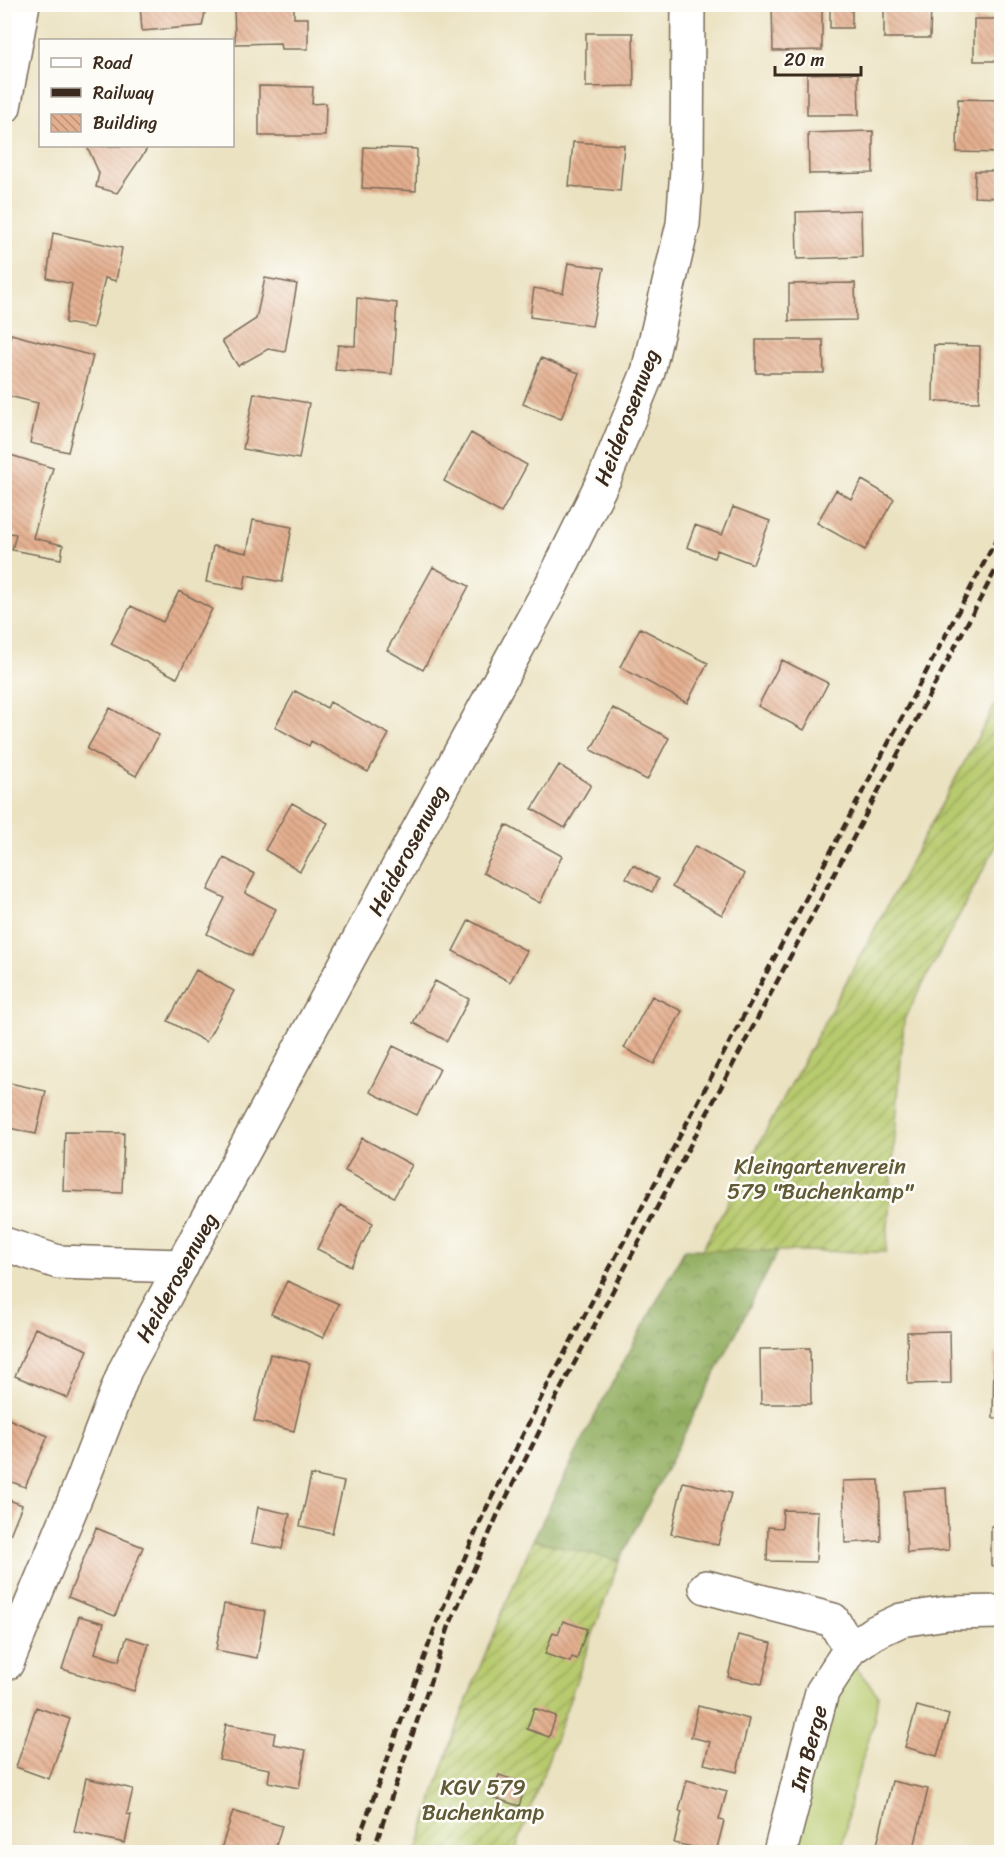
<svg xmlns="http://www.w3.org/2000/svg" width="1006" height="1857" viewBox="0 0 1006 1857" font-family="Sriracha,sans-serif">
<defs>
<pattern id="forest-crowns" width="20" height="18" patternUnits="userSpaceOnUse" patternTransform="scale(1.5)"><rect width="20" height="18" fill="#92ae61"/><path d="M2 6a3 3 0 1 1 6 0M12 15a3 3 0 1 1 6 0" fill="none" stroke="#788e4f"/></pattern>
<pattern id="garden-furrows" width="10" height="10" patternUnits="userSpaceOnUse" patternTransform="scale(1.5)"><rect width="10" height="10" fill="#b8ca6e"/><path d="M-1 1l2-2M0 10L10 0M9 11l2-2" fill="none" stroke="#97a45a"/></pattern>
<pattern id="building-back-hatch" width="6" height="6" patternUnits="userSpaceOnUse" patternTransform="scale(1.5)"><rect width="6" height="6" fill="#e4af8f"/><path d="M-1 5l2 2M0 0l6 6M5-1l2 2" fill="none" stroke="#ba8f74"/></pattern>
</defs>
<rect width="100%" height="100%" fill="#fdfcf7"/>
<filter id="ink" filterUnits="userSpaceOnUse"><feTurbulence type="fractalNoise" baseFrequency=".0167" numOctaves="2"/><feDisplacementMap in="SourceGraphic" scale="12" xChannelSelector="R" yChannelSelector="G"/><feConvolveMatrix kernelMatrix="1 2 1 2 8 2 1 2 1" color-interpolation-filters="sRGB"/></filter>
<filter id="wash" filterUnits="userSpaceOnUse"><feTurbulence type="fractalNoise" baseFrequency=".008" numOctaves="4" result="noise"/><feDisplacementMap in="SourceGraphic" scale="24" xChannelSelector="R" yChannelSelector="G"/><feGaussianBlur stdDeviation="1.35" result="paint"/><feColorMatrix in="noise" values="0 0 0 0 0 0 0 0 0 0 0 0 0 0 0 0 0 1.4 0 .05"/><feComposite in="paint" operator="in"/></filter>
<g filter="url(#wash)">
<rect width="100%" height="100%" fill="#ebe2c1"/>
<path fill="#b8ca6e" stroke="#7a7a46" stroke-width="1.5" d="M 853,1664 L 878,1695 L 874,1721 L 851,1797 L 842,1852 L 790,1852 L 830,1699 Z"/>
<path fill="url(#forest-crowns)" stroke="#666c40" stroke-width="1.5" d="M 685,1249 L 778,1251 L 619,1561 L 533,1540 L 596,1413 Z"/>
<path fill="url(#garden-furrows)" stroke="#7a7a46" stroke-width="1.5" d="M 1001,694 L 1001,836 L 904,1020 L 886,1252 L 702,1250 Z
M 533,1540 L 619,1561 L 515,1852 L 417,1852 C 446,1745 489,1642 533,1540 Z"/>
<g id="blocks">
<path fill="url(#building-back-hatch)" d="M 140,4 L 207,4 L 202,26 L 142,31 Z
M 234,4 L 294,4 L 294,18 L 308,18 L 308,49 L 281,49 L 280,43 L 235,44 Z
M 772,4 L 822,4 L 822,50 L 773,51 Z
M 830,4 L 852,4 L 852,28 L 830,28 Z
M 884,4 L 931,4 L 930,38 L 884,38 Z
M 974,19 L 1002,19 L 1002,61 L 974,61 Z
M 586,33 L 633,33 L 634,86 L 586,87 Z
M 858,73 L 859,115 L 807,115 L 807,74 Z
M 259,86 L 313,87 L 312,104 L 326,103 L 325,136 L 259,136 Z
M 958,99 L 1001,100 L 1000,153 L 957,152 Z
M 873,131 L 873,173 L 809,174 L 808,133 Z
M 573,142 L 624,145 L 620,191 L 569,186 Z
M 87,146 L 149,146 L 117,193 L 96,187 L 99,173 Z
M 364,147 L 417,149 L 416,191 L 362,188 Z
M 975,171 L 1001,171 L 1000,198 L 974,197 Z
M 861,210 L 862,257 L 797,259 L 796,212 Z
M 53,233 L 122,248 L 116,281 L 105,278 L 93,328 L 65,323 L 72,284 L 47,278 Z
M 568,263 L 604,268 L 592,326 L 530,317 L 534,288 L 563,293 Z
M 265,278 L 297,284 L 285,352 L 268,349 L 238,366 L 222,341 L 256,319 Z
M 855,283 L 856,320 L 789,321 L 789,284 Z
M 357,298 L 397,303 L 392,374 L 335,370 L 338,345 L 355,346 Z
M 11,334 L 93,356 L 68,452 L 30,443 L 38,403 L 4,395 L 4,359 Z
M 756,340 L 823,340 L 824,373 L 756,373 Z
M 934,345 L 980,346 L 979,402 L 933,401 Z
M 541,358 L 579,373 L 561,419 L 523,404 Z
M 254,393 L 309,403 L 299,459 L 243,449 Z
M 471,433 L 527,465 L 501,513 L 444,481 Z
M 4,453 L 53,468 L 33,538 L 63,545 L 61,559 L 12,550 L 16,534 L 4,532 Z
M 862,480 L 894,499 L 865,550 L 817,523 L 836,490 L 851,499 Z
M 733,507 L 770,521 L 753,564 L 717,550 L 714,558 L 687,547 L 695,525 L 722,535 Z
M 253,520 L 292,527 L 282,582 L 246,575 L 244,589 L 206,582 L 213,546 L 247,553 Z
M 433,567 L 469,586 L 423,670 L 387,650 Z
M 179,591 L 212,609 L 177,678 L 111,644 L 131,606 L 163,622 Z
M 640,628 L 708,663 L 687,703 L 620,667 Z
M 782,660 L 828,683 L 804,730 L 758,706 Z
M 295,691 L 327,708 L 330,702 L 389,734 L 368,772 L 311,741 L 309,746 L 275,727 Z
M 110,708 L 159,735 L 136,776 L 87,749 Z
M 613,708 L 669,738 L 647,780 L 591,750 Z
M 559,765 L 591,785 L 565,828 L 532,809 Z
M 292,803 L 328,823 L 300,871 L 265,850 Z
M 506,825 L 562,856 L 540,903 L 483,873 Z
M 695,846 L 745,874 L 722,915 L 672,887 Z
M 224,858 L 255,874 L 245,893 L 276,909 L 251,956 L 207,934 L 225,898 L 208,890 Z
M 633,865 L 658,879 L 652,892 L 626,878 Z
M 469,920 L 527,951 L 510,982 L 453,951 Z
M 196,970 L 234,991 L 206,1042 L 168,1021 Z
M 435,981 L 469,999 L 447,1041 L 413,1023 Z
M 652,996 L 682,1011 L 654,1064 L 624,1048 Z
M 393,1046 L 440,1069 L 417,1115 L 370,1092 Z
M 5,1082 L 46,1091 L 36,1134 L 5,1127 Z
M 65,1132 L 124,1133 L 122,1193 L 63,1191 Z
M 362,1138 L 412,1165 L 394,1197 L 345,1171 Z
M 340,1205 L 373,1223 L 351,1266 L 317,1249 Z
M 287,1281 L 339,1304 L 323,1338 L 271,1314 Z
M 35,1328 L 88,1350 L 68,1398 L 15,1376 Z
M 950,1331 L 951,1383 L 908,1384 L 907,1332 Z
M 810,1348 L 811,1404 L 761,1404 L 760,1349 Z
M 270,1354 L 310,1363 L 294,1431 L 254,1421 Z
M 994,1354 L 1002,1354 L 1002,1418 L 993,1418 Z
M 4,1417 L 48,1436 L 25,1487 L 4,1479 Z
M 311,1475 L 344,1482 L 332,1533 L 300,1526 Z
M 879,1480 L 881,1541 L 845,1543 L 843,1481 Z
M 683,1482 L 731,1493 L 718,1545 L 671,1534 Z
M 946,1488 L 949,1550 L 907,1553 L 904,1491 Z
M 4,1498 L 22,1505 L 5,1547 L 4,1547 Z
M 258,1507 L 290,1514 L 282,1549 L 251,1543 Z
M 783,1510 L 818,1511 L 816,1562 L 767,1561 L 768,1527 L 782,1528 Z
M 991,1526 L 1002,1526 L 1002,1566 L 991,1566 Z
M 96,1528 L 143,1547 L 115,1616 L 68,1597 Z
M 224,1604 L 265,1611 L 257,1658 L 216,1650 Z
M 79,1616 L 104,1623 L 95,1653 L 119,1661 L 127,1637 L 149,1644 L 134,1691 L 62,1669 Z
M 563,1621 L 587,1629 L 577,1659 L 572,1657 L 570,1662 L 545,1654 L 553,1632 L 558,1634 Z
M 738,1635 L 772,1643 L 762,1684 L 728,1677 Z
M 698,1706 L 749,1719 L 737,1772 L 704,1764 L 710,1742 L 691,1737 Z
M 917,1706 L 949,1715 L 937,1756 L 905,1747 Z
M 36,1707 L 70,1719 L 49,1779 L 16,1767 Z
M 534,1708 L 556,1716 L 549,1737 L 527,1729 Z
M 226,1724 L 275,1733 L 273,1744 L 306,1750 L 299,1788 L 268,1782 L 270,1769 L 219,1760 Z
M 499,1775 L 526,1784 L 519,1806 L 491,1797 Z
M 86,1778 L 133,1789 L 127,1814 L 131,1815 L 125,1843 L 74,1832 Z
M 687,1780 L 727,1791 L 719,1820 L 724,1821 L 716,1852 L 674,1843 L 682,1812 L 679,1811 Z
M 892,1781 L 928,1789 L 913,1852 L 891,1852 L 876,1849 Z
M 233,1811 L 282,1826 L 274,1852 L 220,1852 Z"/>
</g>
</g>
<g filter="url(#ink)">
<use href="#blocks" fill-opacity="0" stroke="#796a57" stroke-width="1.5"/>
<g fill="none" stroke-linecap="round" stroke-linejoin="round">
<g stroke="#796a57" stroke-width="36">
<path id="street" d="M 4,107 L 23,4
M 4,1244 L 58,1262 L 182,1266
M 706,1587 L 833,1620 L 850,1649
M 7,1663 L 83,1479 L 125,1370 L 551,586 L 605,477 L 648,372 L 683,224 L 687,169 L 688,4
M 780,1852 L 822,1692 L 850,1649 L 873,1633 L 901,1620 L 947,1613 L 1002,1612"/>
</g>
<use href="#street" stroke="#fff" stroke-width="33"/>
<path stroke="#3b2a1e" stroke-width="4.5" stroke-dasharray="9 4.5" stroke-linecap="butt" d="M 354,1852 L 437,1622 L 484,1513 L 545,1390 L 1002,529
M 373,1852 L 449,1626 L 497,1516 L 558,1394 L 1002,558"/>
</g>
</g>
<g text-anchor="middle" stroke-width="5" stroke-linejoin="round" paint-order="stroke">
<g font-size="22" fill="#3b2a1e" stroke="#fdfcf7">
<text transform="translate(626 417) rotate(-69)" y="8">Heiderosenweg</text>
<text transform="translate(407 850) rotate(-62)" y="8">Heiderosenweg</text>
<text transform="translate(176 1277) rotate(-61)" y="8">Heiderosenweg</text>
<text transform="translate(808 1748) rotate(-75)" y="8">Im Berge</text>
</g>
<g font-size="22" fill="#605a36" stroke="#fdfcf7">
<text x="820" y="1174">Kleingartenverein<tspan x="820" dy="25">579 "Buchenkamp"</tspan></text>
<text x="483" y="1795">KGV 579<tspan x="483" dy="25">Buchenkamp</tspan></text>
</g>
</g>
<rect width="1006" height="1857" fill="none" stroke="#fdfcf7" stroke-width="24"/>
<rect x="39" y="39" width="195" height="108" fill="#fdfcf7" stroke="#afa8a0" stroke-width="1.5"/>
<rect x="51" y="58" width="30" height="9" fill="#ffffff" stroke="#afa8a0" stroke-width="1.5"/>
<text x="93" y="69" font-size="18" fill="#3b2a1e">Road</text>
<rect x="51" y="88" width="30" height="9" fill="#3b2a1e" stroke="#afa8a0" stroke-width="1.5"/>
<text x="93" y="99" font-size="18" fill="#3b2a1e">Railway</text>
<rect x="51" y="114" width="30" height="18" fill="url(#building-back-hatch)" stroke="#afa8a0" stroke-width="1.5"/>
<text x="93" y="129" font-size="18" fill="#3b2a1e">Building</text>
<path d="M775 66v9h86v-9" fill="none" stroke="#3b2a1e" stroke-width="3"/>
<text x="784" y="66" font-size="18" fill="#3b2a1e" stroke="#fdfcf7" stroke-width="4.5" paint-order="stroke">20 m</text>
</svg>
